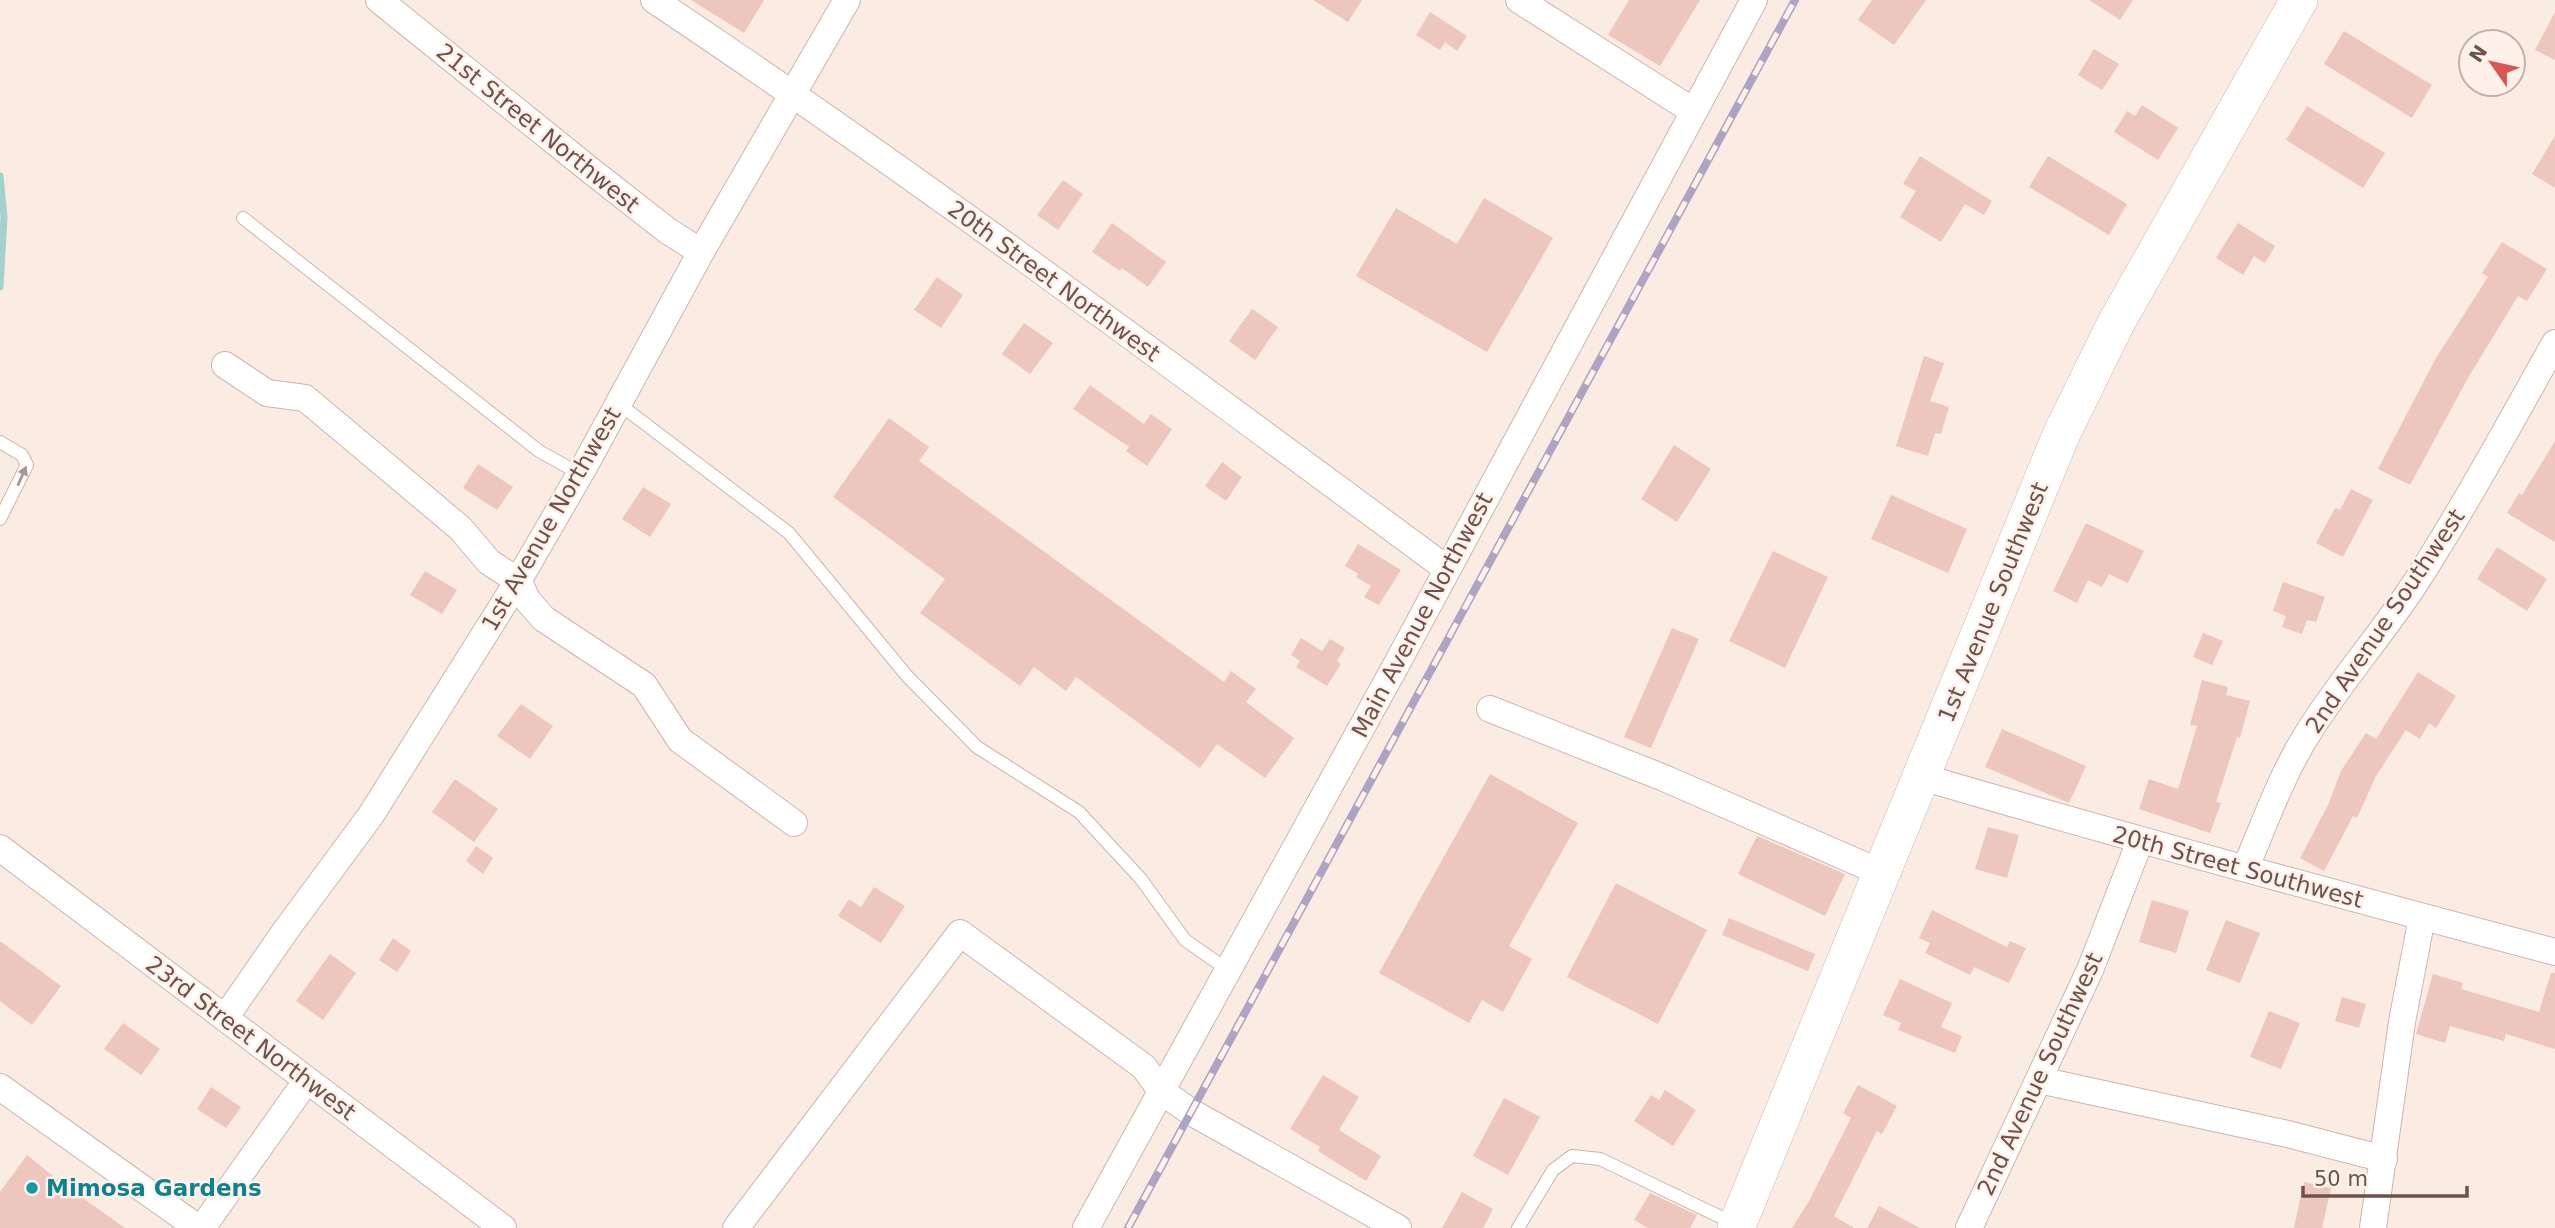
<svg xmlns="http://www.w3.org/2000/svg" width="2555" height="1228" viewBox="0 0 2555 1228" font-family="'DejaVu Sans',sans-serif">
<rect width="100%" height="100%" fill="#faece3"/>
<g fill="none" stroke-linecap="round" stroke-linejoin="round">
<path stroke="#a1d2cf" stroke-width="7" d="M 0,176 L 4,217 L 0,287"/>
</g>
<path fill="#edc6bd" d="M 691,0 L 764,0 L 744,33 Z
M 1313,0 L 1362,0 L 1348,22 Z
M 1629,0 L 1700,0 L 1660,66 L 1608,35 Z
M 1872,0 L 1926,0 L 1894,45 L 1858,20 Z
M 2089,0 L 2133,0 L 2120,20 Z
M 1430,12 L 1467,36 L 1457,51 L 1445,42 L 1440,50 L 1416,35 Z
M 2555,12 L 2555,60 L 2535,50 Z
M 2344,31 L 2432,85 L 2412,118 L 2324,64 Z
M 2094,49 L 2119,64 L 2102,90 L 2078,75 Z
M 2142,105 L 2178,128 L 2158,160 L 2114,132 L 2127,111 L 2135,116 Z
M 2307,106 L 2385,153 L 2363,188 L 2286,140 Z
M 2555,136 L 2555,188 L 2532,174 Z
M 1920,156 L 1992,201 L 1984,215 L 1965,204 L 1941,242 L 1900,217 L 1916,191 L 1903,184 Z
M 2048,156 L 2127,204 L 2109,235 L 2029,187 Z
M 1063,180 L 1083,194 L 1058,230 L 1037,215 Z
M 1484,198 L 1553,238 L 1487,352 L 1356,276 L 1396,208 L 1457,244 Z
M 1112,223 L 1166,262 L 1148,287 L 1122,268 L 1120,271 L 1092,252 Z
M 2238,223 L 2275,246 L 2265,263 L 2254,256 L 2243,275 L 2216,258 Z
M 2502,242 L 2547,269 L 2527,301 L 2518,296 L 2469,376 L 2410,485 L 2378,469 L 2436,358 L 2488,277 L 2482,273 Z
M 937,277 L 963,295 L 941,328 L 914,310 Z
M 1252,309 L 1278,327 L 1255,360 L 1229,341 Z
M 1024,323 L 1053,343 L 1030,374 L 1002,354 Z
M 1924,356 L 1944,363 L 1930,401 L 1949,407 L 1941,434 L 1935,433 L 1928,456 L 1896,446 Z
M 1090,385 L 1144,424 L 1151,414 L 1172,429 L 1147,466 L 1126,451 L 1129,447 L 1073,409 Z
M 889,418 L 929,447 L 919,461 L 1224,682 L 1231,671 L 1256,689 L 1246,702 L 1294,738 L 1265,778 L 1217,744 L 1200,768 L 1076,677 L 1066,691 L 1034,667 L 1020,686 L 920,613 L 945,579 L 833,497 Z
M 2555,441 L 2555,542 L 2507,513 L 2519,493 L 2522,495 Z
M 1674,445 L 1711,469 L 1677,522 L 1641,499 Z
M 1222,462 L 1242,477 L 1226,501 L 1205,486 Z
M 478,464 L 513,487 L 497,510 L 463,488 Z
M 643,487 L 671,504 L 650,537 L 622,519 Z
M 2351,489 L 2373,500 L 2343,557 L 2316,543 L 2335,508 L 2340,510 Z
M 1891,495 L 1967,529 L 1948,573 L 1871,539 Z
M 2086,523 L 2144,551 L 2128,583 L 2109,574 L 2102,587 L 2088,580 L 2077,603 L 2053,591 Z
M 1358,544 L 1401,570 L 1379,605 L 1364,597 L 1371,586 L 1356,577 L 1358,574 L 1345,566 Z
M 2497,547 L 2547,579 L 2527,611 L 2477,579 Z
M 1773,551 L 1828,577 L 1785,668 L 1729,641 Z
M 425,571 L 457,590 L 442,614 L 410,595 Z
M 2283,582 L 2325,597 L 2316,622 L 2307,620 L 2302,634 L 2282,627 L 2286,616 L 2273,611 Z
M 1672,628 L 1699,639 L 1651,748 L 1624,737 Z
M 2203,633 L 2223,641 L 2212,665 L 2193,657 Z
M 1301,638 L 1322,651 L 1330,639 L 1345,648 L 1337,661 L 1341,664 L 1327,686 L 1296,667 L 1300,661 L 1291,655 Z
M 2418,672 L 2456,696 L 2436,728 L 2429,723 L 2420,739 L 2406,730 L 2376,776 L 2357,818 L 2353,816 L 2324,871 L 2300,858 L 2328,805 L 2341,771 L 2366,733 L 2376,739 Z
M 2202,680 L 2228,687 L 2226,695 L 2250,701 L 2240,738 L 2237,737 L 2216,802 L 2221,803 L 2210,833 L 2139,809 L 2149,779 L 2178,789 L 2197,726 L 2190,725 Z
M 521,704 L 553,726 L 530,759 L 497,736 Z
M 2002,729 L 2086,766 L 2069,803 L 1985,767 Z
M 1490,774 L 1578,823 L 1509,946 L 1532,959 L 1503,1012 L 1482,1000 L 1469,1023 L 1379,973 Z
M 455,779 L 498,809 L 474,842 L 432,812 Z
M 1988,827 L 2019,835 L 2007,878 L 1975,869 Z
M 1757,836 L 1845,874 L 1825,916 L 1738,874 Z
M 476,846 L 493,858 L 483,874 L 466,861 Z
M 1616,883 L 1707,930 L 1658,1024 L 1567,977 Z
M 874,887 L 905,906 L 881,943 L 838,916 L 849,899 L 861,907 Z
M 2152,900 L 2189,911 L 2176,953 L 2139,942 Z
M 1932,910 L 2007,947 L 2010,941 L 2026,948 L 2009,983 L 1974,967 L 1970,975 L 1925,953 L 1930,943 L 1919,938 Z
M 1729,918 L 1815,954 L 1808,971 L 1722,935 Z
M 2226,920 L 2260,933 L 2240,983 L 2206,970 Z
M 393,938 L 411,951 L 397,972 L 379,960 Z
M 0,941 L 61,986 L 32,1025 L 0,1001 Z
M 330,954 L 356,973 L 323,1020 L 296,1001 Z
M 2551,973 L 2555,973 L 2555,1049 L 2506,1034 L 2504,1041 L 2450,1026 L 2445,1043 L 2416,1034 L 2433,974 L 2463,983 L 2461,989 L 2539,1012 Z
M 1900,979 L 1952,1003 L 1941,1027 L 1962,1036 L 1955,1053 L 1898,1030 L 1901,1023 L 1883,1015 Z
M 2342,997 L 2366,1004 L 2359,1028 L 2335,1021 Z
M 2269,1011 L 2300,1023 L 2281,1069 L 2250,1057 Z
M 123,1023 L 160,1049 L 141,1075 L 104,1049 Z
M 1323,1075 L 1359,1097 L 1339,1130 L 1381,1156 L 1366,1181 L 1318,1151 L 1320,1147 L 1290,1129 Z
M 1858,1085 L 1897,1106 L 1882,1134 L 1877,1131 L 1834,1216 L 1854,1228 L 1792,1228 L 1809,1201 L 1851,1118 L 1843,1113 Z
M 211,1087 L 241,1107 L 226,1128 L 197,1109 Z
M 1665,1090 L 1696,1110 L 1673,1146 L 1634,1121 L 1651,1095 L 1659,1100 Z
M 1504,1098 L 1540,1117 L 1508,1175 L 1473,1156 Z
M 27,1155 L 63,1184 L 125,1228 L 0,1228 L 0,1192 Z
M 2304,1182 L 2331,1188 L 2322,1228 L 2294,1228 Z
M 1462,1192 L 1493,1209 L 1483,1228 L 1442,1228 Z
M 1650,1193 L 1697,1215 L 1690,1228 L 1648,1228 L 1634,1220 Z
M 1879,1206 L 1920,1228 L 1867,1228 Z"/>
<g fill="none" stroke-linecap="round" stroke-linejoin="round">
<g stroke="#ccb5ae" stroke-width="14">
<path id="service" d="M 243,218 L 539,451 L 580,474
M 619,404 L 789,533 L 907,676 L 977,747 L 1079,812 L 1141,879 L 1185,940 L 1228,970
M 0,442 L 22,455 L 27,465 L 0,519
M 1518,1228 L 1553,1170 L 1572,1156 L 1600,1159 L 1735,1224"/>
</g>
<g stroke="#ccb5ae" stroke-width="28">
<path id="minor" d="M 379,0 L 590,170 L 668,231 L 701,252
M 654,0 C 925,181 1185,376 1447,569
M 1519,0 L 1693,111
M 225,365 L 267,393 L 305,398 L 460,528 L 489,562 L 518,581 L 528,601 L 544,619 L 644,685 L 680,740 L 794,823
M 1490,709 L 1664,778 L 1882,873
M 1922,777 C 2132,839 2343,896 2555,952
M 0,848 L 503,1228
M 2246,867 C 2265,822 2282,774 2308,733 C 2341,680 2382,634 2416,582 C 2466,504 2510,423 2555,343
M 225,1018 L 286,930 L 371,815 L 518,581 L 584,467 L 701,252 L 847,0
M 2039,1080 L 2288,1134 L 2384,1159
M 0,1087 L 198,1228
M 202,1228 L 307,1080
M 736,1228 L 960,933 L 1144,1067 L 1161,1091 L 1191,1112 L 1398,1228
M 1086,1228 L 1395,667 L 1754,0
M 1969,1228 L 2090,970 L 2140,841
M 2373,1228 L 2402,1022 L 2422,917"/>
</g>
<g stroke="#cfb4ab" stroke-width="38">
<path id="secondary" d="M 1736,1228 L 2061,435 L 2116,323 L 2299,0"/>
</g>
<use href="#service" stroke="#fff" stroke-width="12"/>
<use href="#minor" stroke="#fff" stroke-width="26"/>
<use href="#secondary" stroke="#fff" stroke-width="37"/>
<g stroke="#ada3c2" stroke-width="8">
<path id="rail" d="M 1128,1228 L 1795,0"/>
</g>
<use href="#rail" stroke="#fdf1e9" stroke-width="5" stroke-dasharray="16" stroke-linecap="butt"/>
</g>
<defs><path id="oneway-solid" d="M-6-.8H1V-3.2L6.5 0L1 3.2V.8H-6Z" transform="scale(1.75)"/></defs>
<use fill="#a99794" href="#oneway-solid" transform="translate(22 476) rotate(-66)"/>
<circle fill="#0f9aa8" stroke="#fdf1e9" stroke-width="2.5" cx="32" cy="1188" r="7"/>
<g text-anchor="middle" stroke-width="5" stroke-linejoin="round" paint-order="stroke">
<g font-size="23" fill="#6f514c" stroke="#fdf1e9">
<text transform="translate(538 128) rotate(39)" y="8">21st Street Northwest</text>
<text transform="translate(1054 281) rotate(36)" y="8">20th Street Northwest</text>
<text transform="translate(551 519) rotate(-60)" y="8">1st Avenue Northwest</text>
<text transform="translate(1993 602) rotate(-68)" y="8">1st Avenue Southwest</text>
<text transform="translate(1422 615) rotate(-62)" y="8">Main Avenue Northwest</text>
<text transform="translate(2385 621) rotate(-56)" y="8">2nd Avenue Southwest</text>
<text transform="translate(2238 867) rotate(15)" y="8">20th Street Southwest</text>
<text transform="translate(251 1038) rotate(37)" y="8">23rd Street Northwest</text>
<text transform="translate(2040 1074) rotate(-65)" y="8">2nd Avenue Southwest</text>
</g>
<g font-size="23" font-weight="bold" fill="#0d838f" stroke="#fdf1e9" text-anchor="start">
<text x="46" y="1196">Mimosa Gardens</text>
</g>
</g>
<g transform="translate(2492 63) rotate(304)"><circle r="33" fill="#fdf1e9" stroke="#c4b1aa" stroke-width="2"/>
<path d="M0-5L12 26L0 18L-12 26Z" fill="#d95553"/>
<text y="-10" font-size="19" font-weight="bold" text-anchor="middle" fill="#6f514c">N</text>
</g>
<path d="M2303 1186v10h164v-10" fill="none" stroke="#6f514c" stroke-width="3.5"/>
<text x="2314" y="1186" font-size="21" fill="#6f514c" stroke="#fdf1e9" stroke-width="5" paint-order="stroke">50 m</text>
</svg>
